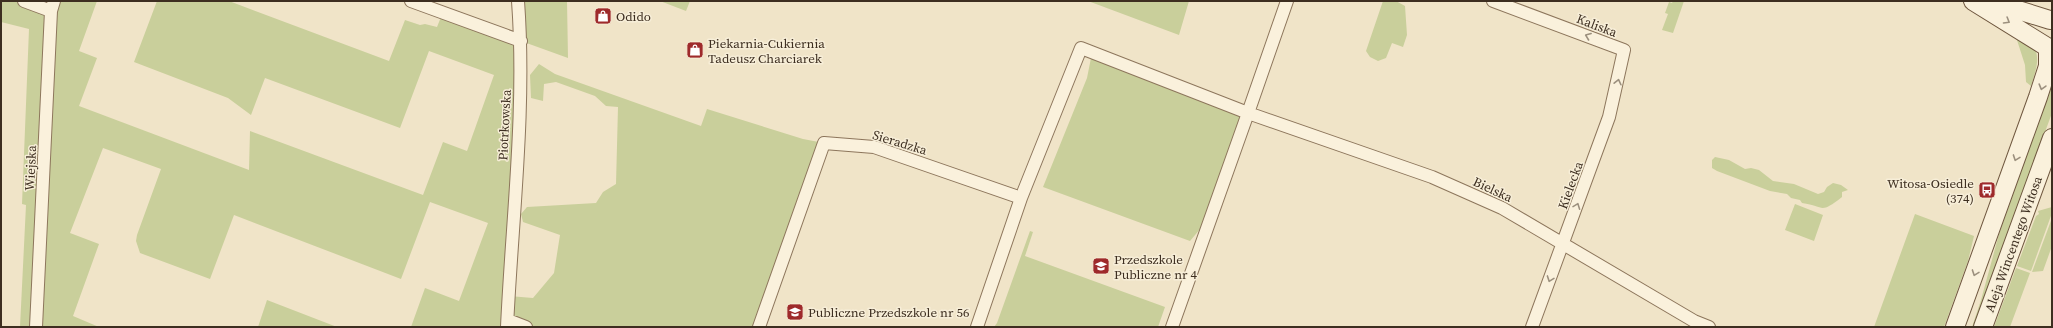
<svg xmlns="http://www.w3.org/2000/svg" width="2053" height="328" viewBox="0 0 2053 328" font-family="'Source Serif 4',serif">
<rect width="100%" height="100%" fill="#f0e4c8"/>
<path fill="#c9cf9b" d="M 1,1 L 24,1 L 51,11 L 54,1 L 97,1 L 79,51 L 97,58 L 79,106 L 249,170 L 250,131 L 423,195 L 443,142 L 467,151 L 494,75 L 429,51 L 400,128 L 265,78 L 251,115 L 228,98 L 134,62 L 157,1 L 229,1 L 389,61 L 405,20 L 420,25 L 425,24 L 437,27 L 443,12 L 520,41 L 518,1 L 567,1 L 568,58 L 521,41 L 509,296 L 533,298 L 554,273 L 560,235 L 523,222 L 521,214 L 527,207 L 596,203 L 603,192 L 616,184 L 618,107 L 606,106 L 595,96 L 556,82 L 544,84 L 543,101 L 531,98 L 530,75 L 539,64 L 555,74 L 701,126 L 707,109 L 803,139 L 824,143 L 759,327 L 411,327 L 425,288 L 459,301 L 488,223 L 430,202 L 401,279 L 234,215 L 210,279 L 140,253 L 136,241 L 137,235 L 161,169 L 103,148 L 70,233 L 99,244 L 73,316 L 99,327 L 20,327 L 26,205 L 22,204 L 29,29 L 1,22 Z
M 660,1 L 690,1 L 686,11 Z
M 1088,1 L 1189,1 L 1179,35 Z
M 1383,1 L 1396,1 L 1405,6 L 1407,35 L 1403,47 L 1392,43 L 1386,58 L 1378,61 L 1370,57 L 1366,51 Z
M 1673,1 L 1684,1 L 1673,33 L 1662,30 L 1668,14 L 1665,13 L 1669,2 L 1672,3 Z
M 2016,37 C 2021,40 2028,43 2033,47 C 2042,56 2034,76 2031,86 L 2026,82 L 2025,65 Z
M 1091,58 L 1246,117 L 1211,216 L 1190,241 L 1043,187 L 1087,78 Z
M 2052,84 L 2052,113 L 1973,327 L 1972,327 L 1981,300 L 1999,234 Z
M 1715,157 L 1729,160 L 1745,169 L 1751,168 L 1759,170 L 1773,181 L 1794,184 L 1818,194 L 1824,192 L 1827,187 L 1833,183 L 1841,185 L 1848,190 L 1842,192 L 1842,197 C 1819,215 1825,206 1802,203 L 1800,200 L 1791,198 L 1787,194 L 1770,191 L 1717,171 L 1712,168 L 1712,160 Z
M 1795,204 L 1823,215 L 1814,241 L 1785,230 Z
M 2052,207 L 2052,213 L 2031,271 L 2017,266 L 2036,216 L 2039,214 L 2038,211 Z
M 1915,214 L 1974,236 L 1968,261 L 1944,327 L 1874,327 Z
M 2052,218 L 2052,246 L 2043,271 L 2032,272 Z
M 1030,231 L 1033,232 L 1025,256 L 1165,307 L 1158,327 L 994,327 L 997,323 Z
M 2016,268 L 2030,273 L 2010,327 L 1994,327 Z
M 267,300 L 337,327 L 258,327 Z"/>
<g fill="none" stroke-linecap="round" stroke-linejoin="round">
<g stroke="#8d765c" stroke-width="14">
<path id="street" d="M 24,1 L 51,11
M 411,1 L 521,41
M 1493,1 L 1624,50 L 1609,117 L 1532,327
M 508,320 L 526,327
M 36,327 L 51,11 L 54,1
M 507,327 C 512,219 526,109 518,1
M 759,327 L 824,143 L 874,147 L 1021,198
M 977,327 L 1021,198 L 1081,48 L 1248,113 L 1287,1
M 1172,327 L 1248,113 L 1432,177 L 1502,208 L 1694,321 L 1709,327"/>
</g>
<g stroke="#6f573f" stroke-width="20">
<path id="secondary" d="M 1973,1 L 2047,47
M 1989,1 L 2050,20
M 1955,327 L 2038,97 L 2048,66 L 2048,51
M 1983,327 L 2052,138"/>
</g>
<use href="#street" stroke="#faf1dc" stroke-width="12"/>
<use href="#secondary" stroke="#faf1dc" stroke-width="18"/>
</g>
<defs><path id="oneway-chevron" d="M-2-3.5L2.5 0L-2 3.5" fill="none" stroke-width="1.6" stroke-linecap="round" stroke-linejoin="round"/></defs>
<g stroke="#9c907e">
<use href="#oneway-chevron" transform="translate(2007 21) rotate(31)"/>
<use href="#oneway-chevron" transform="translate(1588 36) rotate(-159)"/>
<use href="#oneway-chevron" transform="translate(1618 82) rotate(-77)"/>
<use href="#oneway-chevron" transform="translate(2042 87) rotate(106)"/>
<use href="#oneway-chevron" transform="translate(2016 158) rotate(110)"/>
<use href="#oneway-chevron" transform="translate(1577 206) rotate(-69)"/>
<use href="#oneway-chevron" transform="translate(1975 273) rotate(110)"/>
<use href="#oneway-chevron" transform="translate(1550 279) rotate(110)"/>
</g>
<defs>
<g id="shop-square" transform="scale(0.9)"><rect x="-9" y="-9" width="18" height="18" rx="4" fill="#9e2a2b" stroke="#f7eed8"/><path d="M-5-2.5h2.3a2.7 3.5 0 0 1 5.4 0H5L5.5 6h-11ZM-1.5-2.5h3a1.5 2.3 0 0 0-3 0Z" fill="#fff"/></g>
<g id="bus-square" transform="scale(0.9)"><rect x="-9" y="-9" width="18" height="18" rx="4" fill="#9e2a2b" stroke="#f7eed8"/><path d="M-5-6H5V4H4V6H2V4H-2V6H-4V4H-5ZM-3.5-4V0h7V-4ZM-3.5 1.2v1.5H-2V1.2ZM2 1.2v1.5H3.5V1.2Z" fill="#fff"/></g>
<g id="school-square" transform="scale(0.9)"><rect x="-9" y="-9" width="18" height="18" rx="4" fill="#9e2a2b" stroke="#f7eed8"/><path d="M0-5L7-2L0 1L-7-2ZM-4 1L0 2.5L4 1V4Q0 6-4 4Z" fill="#fff"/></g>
</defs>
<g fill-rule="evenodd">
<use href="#shop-square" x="603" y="16"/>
<use href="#shop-square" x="695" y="50"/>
<use href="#bus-square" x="1987" y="190"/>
<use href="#school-square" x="1101" y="266"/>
<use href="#school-square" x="795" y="312"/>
</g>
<g text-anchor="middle" stroke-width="3" stroke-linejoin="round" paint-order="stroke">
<g font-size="13" fill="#3d2e20" stroke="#f7eed8" text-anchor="start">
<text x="616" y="21">Odido</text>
<text x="708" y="48">Piekarnia-Cukiernia<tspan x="708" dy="15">Tadeusz Charciarek</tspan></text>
<text x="1974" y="188" text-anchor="end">Witosa-Osiedle<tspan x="1974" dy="15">(374)</tspan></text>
<text x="1114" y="264">Przedszkole<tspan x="1114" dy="15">Publiczne nr 4</tspan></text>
<text x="808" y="317">Publiczne Przedszkole nr 56</text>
</g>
<g font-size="13" fill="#3d2e20" stroke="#f7eed8">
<text transform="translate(1597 25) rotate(21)" y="5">Kaliska</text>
<text transform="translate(504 125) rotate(-87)" y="5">Piotrkowska</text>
<text transform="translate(900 142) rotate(17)" y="5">Sieradzka</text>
<text transform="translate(30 168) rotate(-87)" y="5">Wiejska</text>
<text transform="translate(1570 185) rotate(-70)" y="5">Kielecka</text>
<text transform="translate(1493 189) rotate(25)" y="5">Bielska</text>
<text transform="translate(2013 244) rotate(-70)" y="5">Aleja Wincentego Witosa</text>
</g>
</g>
<rect width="2053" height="328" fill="none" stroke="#3d2e20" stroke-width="4"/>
</svg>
